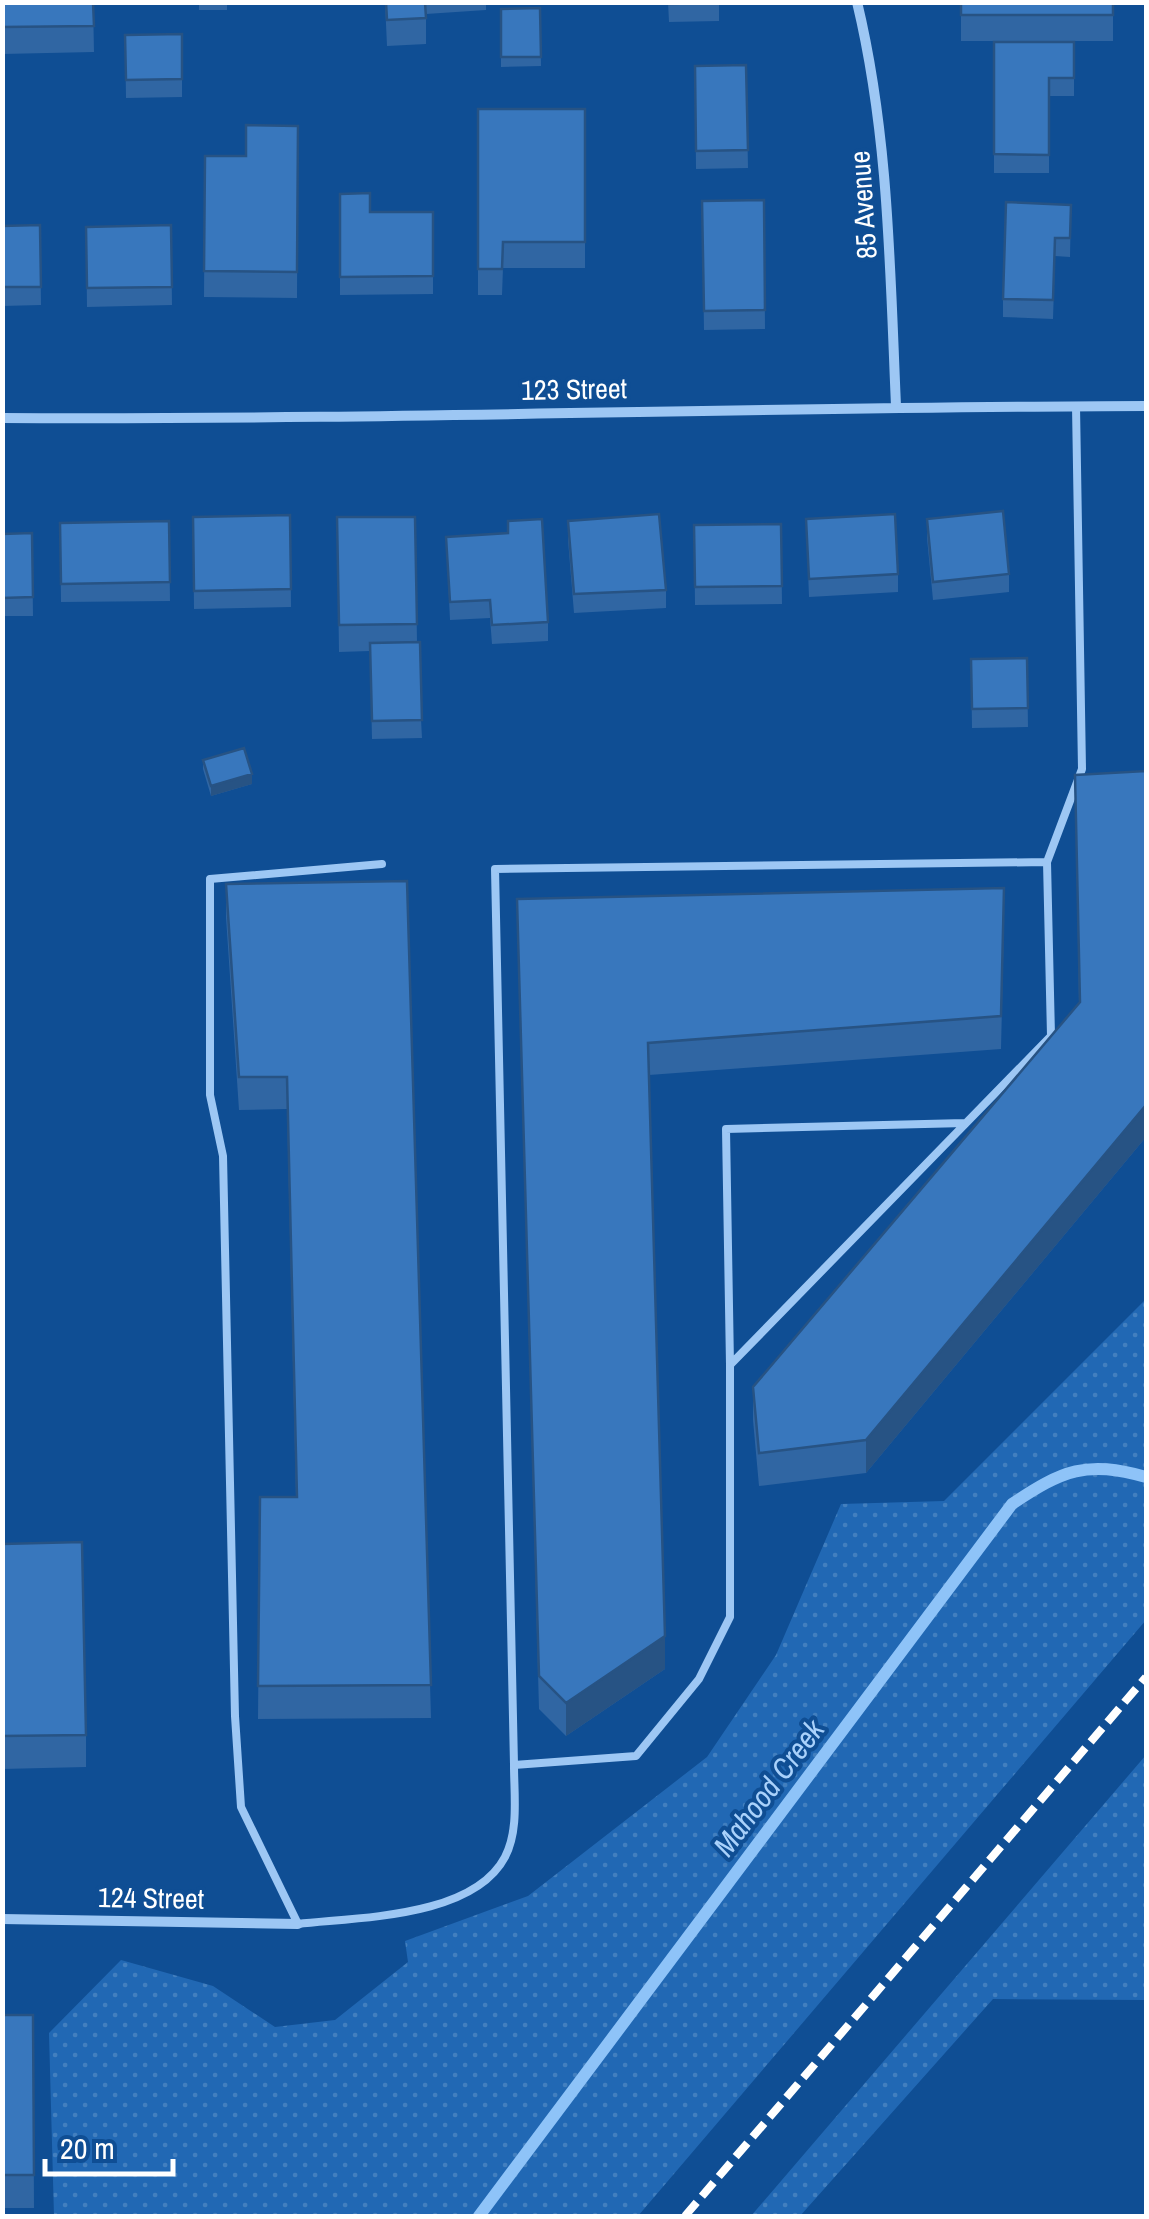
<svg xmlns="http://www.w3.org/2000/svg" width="1149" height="2219" viewBox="0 0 1149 2219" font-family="'Archivo Narrow',sans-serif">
<defs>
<pattern id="grass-dots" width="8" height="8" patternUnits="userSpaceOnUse" patternTransform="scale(2.5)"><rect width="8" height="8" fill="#2168b4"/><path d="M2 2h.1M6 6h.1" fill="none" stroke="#427fbf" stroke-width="1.8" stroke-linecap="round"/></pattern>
</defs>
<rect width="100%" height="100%" fill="#0f4e94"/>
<path fill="url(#grass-dots)" d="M 1146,1299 L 1146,1620 L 638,2216 L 54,2216 L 49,2033 L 121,1960 L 213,1986 L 275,2027 L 335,2020 L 408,1962 L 405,1941 L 528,1896 L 707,1757 L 776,1655 L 841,1504 L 944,1501 Z
M 1146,1755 L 1146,2000 L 993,1999 L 800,2216 L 751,2216 Z"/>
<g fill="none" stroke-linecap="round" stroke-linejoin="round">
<path stroke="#8ec3f8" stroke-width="12" d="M 479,2216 L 1012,1504 C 1063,1470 1086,1460 1146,1477"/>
<path stroke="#9dc7f4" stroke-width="8" d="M 1047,862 L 1082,769 L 1076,406
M 382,864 L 210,879 L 210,1095 L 223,1156 L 235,1716 L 241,1807 L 298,1924 C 358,1917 473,1918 505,1857 C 519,1830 514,1795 514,1765 L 495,869 L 1047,862 L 1051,1036 L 730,1365 L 730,1617 L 699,1679 L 636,1756 L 514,1765
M 730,1365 L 726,1129 L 965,1123"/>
<path stroke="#9dc7f4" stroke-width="10" d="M 857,2 C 889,135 890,271 896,406
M 2,418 C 384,420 765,407 1146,406
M 2,1919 L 298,1924"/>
<path stroke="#fff" stroke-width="8" stroke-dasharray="18 8" stroke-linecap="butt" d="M 685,2216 L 1146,1677"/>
</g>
<path fill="#3066a3" d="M 2,2 L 93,2 L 94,52 L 2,54 Z
M 199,2 L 227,2 L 227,10 L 199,10 Z
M 385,2 L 486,2 L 486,10 L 426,14 L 426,44 L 387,46 Z
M 668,2 L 719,2 L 719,21 L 669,22 Z
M 961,2 L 1113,2 L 1113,41 L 961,41 Z
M 540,8 L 541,66 L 501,67 L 501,9 Z
M 125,35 L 182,79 L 182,97 L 126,98 Z
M 994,42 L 1074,42 L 1074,96 L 1049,96 L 1049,173 L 994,173 Z
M 746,65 L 748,168 L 696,169 L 695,66 Z
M 478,109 L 585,109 L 585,268 L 503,268 L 502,295 L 478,295 Z
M 298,126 L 297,298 L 204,297 L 205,156 L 246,156 Z
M 340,194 L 370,212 L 433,212 L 433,294 L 340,295 Z
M 764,200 L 765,329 L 704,330 L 702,201 Z
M 1071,205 L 1070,257 L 1055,256 L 1053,319 L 1003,317 L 1003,299 Z
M 40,225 L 41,305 L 2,306 L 2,226 Z
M 171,225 L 172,305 L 87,307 L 86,227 Z
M 290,515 L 291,607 L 194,609 L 193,517 Z
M 337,517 L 415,517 L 417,642 L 422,738 L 372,739 L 370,651 L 339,652 Z
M 806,519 L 898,574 L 898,592 L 809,597 Z
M 927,519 L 1009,574 L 1009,592 L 933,600 L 927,538 Z
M 169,521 L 170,601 L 61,602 L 60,523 Z
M 568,521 L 666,590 L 666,608 L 574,613 L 568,540 Z
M 781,524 L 782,604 L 695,605 L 694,525 Z
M 32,533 L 33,616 L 2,616 L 2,534 Z
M 446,537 L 548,622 L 548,641 L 492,644 L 490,618 L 450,620 Z
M 1027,658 L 1028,727 L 972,728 L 971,659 Z
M 203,760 L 252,784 L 211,796 L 203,769 Z
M 1075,775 L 1146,1137 L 866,1473 L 759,1486 L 753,1420 L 753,1387 L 1079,1003 Z
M 407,881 L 431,1718 L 258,1719 L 260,1497 L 296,1497 L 287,1109 L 239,1110 L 226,917 L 226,884 Z
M 517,899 L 1004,921 L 1001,1049 L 649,1075 L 665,1669 L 566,1736 L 539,1709 Z
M 2,1544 L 86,1735 L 86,1767 L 2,1769 Z
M 2,2015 L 33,2015 L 34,2208 L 2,2208 Z"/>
<path fill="#275384" d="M 252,774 L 252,784 L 211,796 L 211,786 Z
M 1146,1105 L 1146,1137 L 866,1473 L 866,1440 Z
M 665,1636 L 665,1669 L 566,1736 L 566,1703 Z"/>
<path fill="#3877bd" stroke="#275384" stroke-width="2.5" d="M 2,2 L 93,2 L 94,26 L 2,27 Z
M 386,2 L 425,2 L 426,18 L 387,20 Z
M 669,2 L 719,2 L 719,3 L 669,4 Z
M 961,2 L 1113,2 L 1113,15 L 961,15 Z
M 540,8 L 541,57 L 501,57 L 501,9 Z
M 182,34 L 182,79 L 126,80 L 125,35 Z
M 994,42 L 1074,42 L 1074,78 L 1049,78 L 1049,155 L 994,154 Z
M 746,65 L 748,150 L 696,151 L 695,66 Z
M 478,109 L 585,109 L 585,242 L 503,242 L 502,269 L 478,269 Z
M 246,125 L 298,126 L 297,272 L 204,271 L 205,156 L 246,156 Z
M 370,193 L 370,212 L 433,212 L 433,276 L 340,277 L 340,194 Z
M 764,200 L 765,310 L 704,311 L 702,201 Z
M 1006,202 L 1071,205 L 1070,238 L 1055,238 L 1053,300 L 1003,299 Z
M 40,225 L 41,287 L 2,287 L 2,226 Z
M 171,225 L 172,287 L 87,288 L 86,227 Z
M 1003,511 L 1009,574 L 933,582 L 927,519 Z
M 659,514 L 666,590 L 574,594 L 568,521 Z
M 895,514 L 898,574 L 809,579 L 806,519 Z
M 290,515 L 291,589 L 194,591 L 193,517 Z
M 337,517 L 415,517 L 417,624 L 339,625 Z
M 542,519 L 548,622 L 492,625 L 490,600 L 450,602 L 446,537 L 508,533 L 508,521 Z
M 169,521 L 170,582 L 61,584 L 60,523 Z
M 781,524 L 782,586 L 695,587 L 694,525 Z
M 32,533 L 33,597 L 2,598 L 2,534 Z
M 420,642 L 422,720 L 372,721 L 370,643 Z
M 1027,658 L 1028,708 L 972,709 L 971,659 Z
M 244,748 L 252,774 L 211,786 L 203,760 Z
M 1146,771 L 1146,1105 L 866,1440 L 759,1453 L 753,1387 L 1080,1002 L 1075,775 Z
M 407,881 L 431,1685 L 258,1686 L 260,1497 L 297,1497 L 287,1077 L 239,1077 L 226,884 Z
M 1004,888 L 1001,1016 L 648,1043 L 665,1636 L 566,1703 L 539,1676 L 517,899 Z
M 82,1542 L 86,1735 L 2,1736 L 2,1544 Z
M 2,2015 L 33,2015 L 34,2175 L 2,2175 Z"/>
<g text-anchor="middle" stroke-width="8" stroke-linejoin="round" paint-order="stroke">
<g font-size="28" fill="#fff" stroke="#0f4e94">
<text transform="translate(863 205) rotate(-94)" y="10">85 Avenue</text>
<text transform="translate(574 389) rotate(-1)" y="10">123 Street</text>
<text transform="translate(151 1898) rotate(1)" y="10">124 Street</text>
</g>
<g font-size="30" font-style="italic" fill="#a9d1fb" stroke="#0f4e94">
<text transform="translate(769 1788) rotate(-53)" y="10">Mahood Creek</text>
</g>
</g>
<rect width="1149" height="2219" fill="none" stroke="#ffffff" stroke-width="10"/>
<path d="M45 2159v15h128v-15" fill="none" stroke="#ffffff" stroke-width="5"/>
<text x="60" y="2159" font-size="30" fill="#ffffff" stroke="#0f4e94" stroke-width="8" paint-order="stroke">20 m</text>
</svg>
